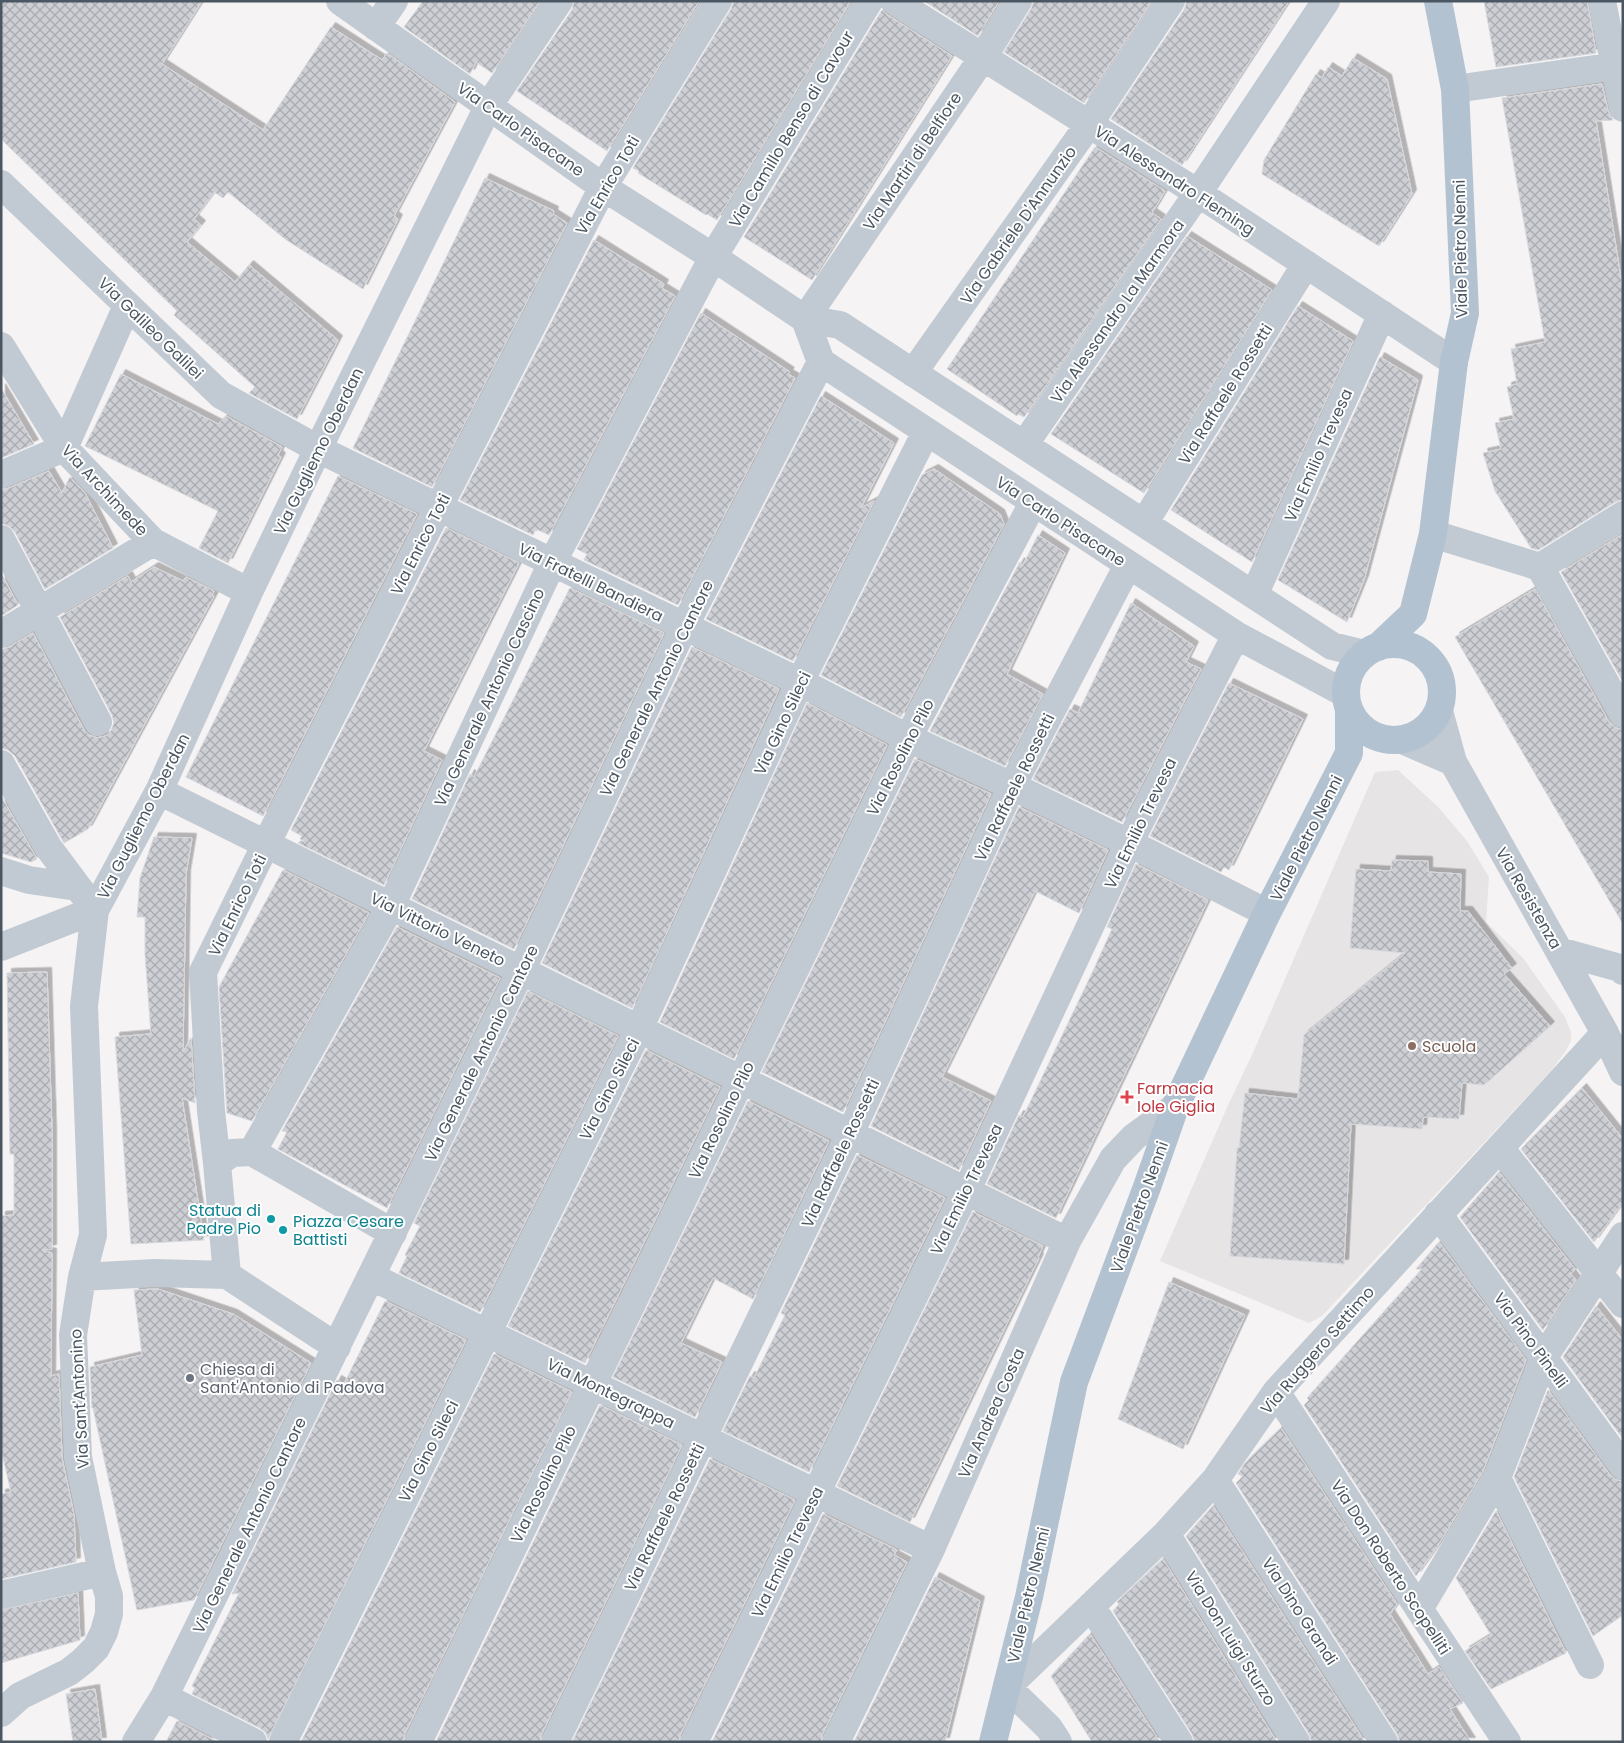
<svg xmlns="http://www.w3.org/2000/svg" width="1624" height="1743" viewBox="0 0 1624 1743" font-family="Poppins,sans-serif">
<defs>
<pattern id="building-cross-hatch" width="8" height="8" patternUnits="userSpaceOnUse" patternTransform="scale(1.25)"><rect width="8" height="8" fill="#cdcfd5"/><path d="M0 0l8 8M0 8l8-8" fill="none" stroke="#a8abb0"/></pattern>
<filter id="shadow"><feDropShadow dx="4.5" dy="-4.5" stdDeviation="0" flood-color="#0004"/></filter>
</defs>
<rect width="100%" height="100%" fill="#f5f3f3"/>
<path fill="#e6e4e5" d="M 1398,770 L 1438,807 L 1467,841 L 1489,877 L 1486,922 L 1523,958 L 1565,1017 L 1571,1032 L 1571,1041 L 1565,1052 L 1551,1071 L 1322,1316 L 1309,1323 L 1160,1261 L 1229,1103 L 1252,1055 L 1375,772 Z"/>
<path fill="url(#building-cross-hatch)" stroke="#d7d9de" filter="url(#shadow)" d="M 1,1 L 202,1 L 162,64 L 263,130 L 331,27 L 382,60 L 387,53 L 455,102 L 394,216 L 398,219 L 363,289 L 285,239 L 228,192 L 223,198 L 214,192 L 194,219 L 201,225 L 187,242 L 235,282 L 249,265 L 338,340 L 297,419 L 249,393 L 255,387 L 174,315 L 177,311 L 1,139 Z
M 423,1 L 540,1 L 492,73 L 476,62 L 470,74 L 404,27 Z
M 574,1 L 699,1 L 607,151 L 517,91 L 572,10 Z
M 734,1 L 851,1 L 717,220 L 707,214 L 706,215 L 638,173 L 639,171 L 633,168 L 731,9 Z
M 924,1 L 999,1 L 978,36 Z
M 1034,1 L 1152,1 L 1084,103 L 1004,52 L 1031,9 Z
M 1187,1 L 1289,1 L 1182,165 L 1111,119 L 1184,10 Z
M 1484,1 L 1587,1 L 1596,53 L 1496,67 Z
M 882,10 L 886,14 L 952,56 L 812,280 L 744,237 Z
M 1353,58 L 1387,79 L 1412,194 L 1379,246 L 1262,174 L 1264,160 L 1316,74 L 1322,78 L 1328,67 L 1342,76 Z
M 1602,84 L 1608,111 L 1613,120 L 1596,121 L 1623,291 L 1623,499 L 1615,502 L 1538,550 L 1531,548 L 1495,491 L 1483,453 L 1501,449 L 1495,423 L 1514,419 L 1507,387 L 1517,384 L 1511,349 L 1545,342 L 1502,98 Z
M 1095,147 L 1165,191 L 1152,213 L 1161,219 L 1024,417 L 1018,414 L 1017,416 L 947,369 Z
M 485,178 L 554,211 L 553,214 L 567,223 L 432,487 L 353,448 Z
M 1187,236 L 1272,290 L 1144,493 L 1051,434 Z
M 594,240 L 664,284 L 662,288 L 675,296 L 549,535 L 536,529 L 533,535 L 460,500 Z
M 1298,306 L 1353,341 L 1252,562 L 1171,510 Z
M 701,313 L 790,372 L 788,374 L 795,378 L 678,605 L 584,560 L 587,554 L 577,549 Z
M 1380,357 L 1418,380 L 1364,580 L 1347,622 L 1278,580 Z
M 121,374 L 218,424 L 226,416 L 282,447 L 278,455 L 281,457 L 228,563 L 199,548 L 218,511 L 85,446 Z
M 1,388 L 34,444 L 1,458 Z
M 821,396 L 894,443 L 861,508 L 874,501 L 793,661 L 706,619 Z
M 934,469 L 1000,514 L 1004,524 L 901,717 L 821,675 L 922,475 Z
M 49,471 L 62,493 L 70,477 L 85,493 L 113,548 L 45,589 L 15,532 L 9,526 L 1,523 L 1,490 L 7,489 Z
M 338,476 L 417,514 L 263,816 L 186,777 Z
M 446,528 L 519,563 L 424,751 L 442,760 L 384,885 L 298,843 L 300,841 L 304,841 L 300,839 L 302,836 L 291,830 Z
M 1623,534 L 1623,682 L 1561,572 Z
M 1038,535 L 1065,553 L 1007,674 L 1043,694 L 1005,766 L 930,731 L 1020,562 L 1022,567 Z
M 154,567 L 183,581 L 186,577 L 214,591 L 212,595 L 214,596 L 88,829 L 64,843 L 15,756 L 8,750 L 1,748 L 1,650 L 9,647 L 33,633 L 84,730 L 89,735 L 97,738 L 106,736 L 111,731 L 114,723 L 112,715 L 60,617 L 128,576 L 131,582 Z
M 1,573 L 18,605 L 1,616 Z
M 570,588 L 664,633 L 514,949 L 412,899 L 470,774 L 474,777 Z
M 1535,589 L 1609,722 L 1616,728 L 1623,730 L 1623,924 L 1455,637 Z
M 1131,603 L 1194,646 L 1186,662 L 1201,669 L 1122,822 L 1033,779 L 1070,709 L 1078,713 Z
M 692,647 L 779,689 L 632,1008 L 542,963 Z
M 1229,683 L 1303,719 L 1229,870 L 1224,867 L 1221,872 L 1150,836 Z
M 807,703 L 887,745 L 734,1059 L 660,1022 Z
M 915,759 L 991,794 L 843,1112 L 762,1072 Z
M 1,796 L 37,859 L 31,862 L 1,853 Z
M 1019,807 L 1108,850 L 1079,913 L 1035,891 L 942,1077 L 991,1101 L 959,1170 L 871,1126 Z
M 154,837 L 192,838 L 186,874 L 183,1052 L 191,1038 L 195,1103 L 182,1098 L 204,1240 L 131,1244 L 115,1037 L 151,1034 L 145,954 L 145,917 L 137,917 L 140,878 Z
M 1392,860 L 1428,861 L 1428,872 L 1461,874 L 1460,911 L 1468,911 L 1512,968 L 1504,974 L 1550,1026 L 1484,1085 L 1462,1083 L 1459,1119 L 1423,1117 L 1422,1129 L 1351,1124 L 1344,1264 L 1230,1256 L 1237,1148 L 1239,1148 L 1245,1093 L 1298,1099 L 1304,1035 L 1405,953 L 1350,948 L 1356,869 L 1391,871 Z
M 1136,864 L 1208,900 L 1056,1218 L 987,1184 L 1019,1115 L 1023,1117 L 1093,971 L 1112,929 L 1107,927 Z
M 283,870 L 369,913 L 252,1121 L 227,1113 L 219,987 Z
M 397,927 L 500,978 L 387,1208 L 278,1149 L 287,1132 L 282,1131 Z
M 47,972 L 52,1132 L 52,1249 L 42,1250 L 52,1253 L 51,1376 L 59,1374 L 62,1458 L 74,1515 L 76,1562 L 1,1579 L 1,1494 L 11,1492 L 1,1449 L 1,1216 L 14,1215 L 14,1154 L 10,1154 L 7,973 Z
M 528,991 L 618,1036 L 480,1312 L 399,1273 L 407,1256 L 405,1255 L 420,1226 L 414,1223 Z
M 646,1050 L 720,1087 L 585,1363 L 508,1326 Z
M 1582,1088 L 1623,1139 L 1623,1202 L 1594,1242 L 1521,1149 Z
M 748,1101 L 829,1141 L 753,1299 L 713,1278 L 681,1343 L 722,1362 L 695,1417 L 613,1377 Z
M 857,1155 L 945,1198 L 809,1472 L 723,1431 L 750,1376 L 754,1378 L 785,1315 L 781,1313 Z
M 1499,1172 L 1575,1269 L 1571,1274 L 1576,1280 L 1543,1330 L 1460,1217 Z
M 973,1212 L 1043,1246 L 1038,1257 L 1039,1258 L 910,1522 L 837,1486 Z
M 1439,1242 L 1526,1360 L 1483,1471 L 1437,1547 L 1416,1576 L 1304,1405 L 1309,1400 L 1307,1398 L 1422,1269 L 1416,1269 Z
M 1169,1282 L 1245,1315 L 1183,1449 L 1118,1419 Z
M 158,1289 L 233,1314 L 311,1363 L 194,1600 L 137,1610 L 93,1408 L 92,1408 L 90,1367 L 142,1355 L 134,1290 Z
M 385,1301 L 466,1340 L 268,1739 L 266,1733 L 260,1728 L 192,1694 L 195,1688 L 192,1686 L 239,1593 L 232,1594 L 337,1380 L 344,1384 Z
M 1596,1306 L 1623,1340 L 1623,1439 L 1563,1357 Z
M 494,1354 L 572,1392 L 404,1735 L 403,1742 L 301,1742 Z
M 1548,1390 L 1610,1475 L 1616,1480 L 1623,1481 L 1623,1615 L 1593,1636 L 1514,1477 Z
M 600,1405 L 682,1445 L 541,1735 L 540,1742 L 436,1742 Z
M 1281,1428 L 1397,1604 L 1390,1614 L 1428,1674 L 1439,1667 L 1463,1703 L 1450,1709 L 1471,1742 L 1400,1742 L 1397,1734 L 1236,1483 L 1243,1476 L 1238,1474 L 1245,1463 Z
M 710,1459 L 795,1500 L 680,1735 L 679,1742 L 572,1742 Z
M 1213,1506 L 1365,1742 L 1312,1742 L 1309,1734 L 1186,1536 Z
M 1496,1511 L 1566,1653 L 1491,1689 L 1465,1651 L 1491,1635 L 1456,1578 Z
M 823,1514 L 897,1550 L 894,1555 L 907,1562 L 822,1735 L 821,1742 L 712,1742 Z
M 1163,1559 L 1277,1742 L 1195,1742 L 1192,1734 L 1113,1611 L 1119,1604 L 1117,1602 Z
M 935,1577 L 980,1601 L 945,1742 L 854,1742 Z
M 78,1593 L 80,1640 L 1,1663 L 1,1610 Z
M 1090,1634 L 1160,1742 L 1092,1742 L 1051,1676 Z
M 95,1689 L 102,1742 L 73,1742 L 66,1694 Z
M 177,1721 L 218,1742 L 166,1742 Z"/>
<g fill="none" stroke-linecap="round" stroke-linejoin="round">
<path stroke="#c1cad2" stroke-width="28" d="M 340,1 L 603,187 L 713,257 L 805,319 L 840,325 L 1332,646 L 1365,654
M 894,1 L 1198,193 L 1454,362
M 1602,1 L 1623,108
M 376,27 L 394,1
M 1455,89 L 1623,65
M 1,184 L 221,395 L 318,449 L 800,682 L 908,738 L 1012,786 L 1129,843 L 1267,913
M 805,319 L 821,362 L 1236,635 L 1346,694
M 805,319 L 983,57 L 1018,1
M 1,346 L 64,448 L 153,542 L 249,592
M 913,373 L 1089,124 L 1171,1
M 1024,445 L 1198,193 L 1326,1
M 1,475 L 64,448 L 127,306
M 1144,523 L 1306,264
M 1433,534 L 1540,567 L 1623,515
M 1,539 L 98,722
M 1540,567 L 1623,714
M 1254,595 L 1382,314
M 1,634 L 153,542
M 1439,711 L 1453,762 L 1605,1033 L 1623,1072
M 1402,740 L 1453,762
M 1,764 L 48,847 L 95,910
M 159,791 L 1067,1241
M 1,871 L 29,880 L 77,887
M 1,947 L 95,910
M 1559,951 L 1620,968 L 1623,971
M 1500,1148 L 1623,1304
M 252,1152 L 391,906 L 552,563 L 713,257 L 869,1
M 217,1163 L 211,1111 L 203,972 L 266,844 L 603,187 L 718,1
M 1438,1214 L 1623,1466
M 82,1277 L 155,1273 L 227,1275
M 372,1277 L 931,1549
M 337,1347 L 227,1275 L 217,1163 L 232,1153 L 252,1152 L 393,1233
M 1276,1392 L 1507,1742
M 1497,1478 L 1590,1665
M 1215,1480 L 1384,1742
M 1166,1534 L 1296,1742
M 1,1595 L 102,1572
M 1091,1606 L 1179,1742
M 1419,1609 L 1497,1478 L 1544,1357 L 1623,1236
M 164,1697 L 253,1742
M 1,1713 L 20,1696 L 69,1672 L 83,1661 L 96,1648 L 104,1632 L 109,1614 L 109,1596 L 102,1572 L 78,1457 L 73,1335 L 82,1277 L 93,1235 L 84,1006 L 95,910 L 159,791 L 249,592 L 318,449 L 489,105 L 559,1
M 136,1742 L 164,1697 L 521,971 L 684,627 L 821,362
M 283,1742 L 639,1029 L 800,682 L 926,432
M 418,1742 L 908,738 L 1033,503
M 555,1742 L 850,1134 L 1012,786 L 1128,565
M 694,1742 L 816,1493 L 966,1192 L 1129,843 L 1236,635
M 836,1742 L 931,1549 L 1067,1241 L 1113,1159 L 1134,1137 L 1175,1107
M 1058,1742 L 1049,1728 L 1007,1687 L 1166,1534 L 1215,1480 L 1276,1392 L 1605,1033"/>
<path stroke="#b3c2d1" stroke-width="28" d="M1346 692a48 48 0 1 1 96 0a48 48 0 1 1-96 0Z
M 1378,647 L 1413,614 L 1433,534 L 1454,362 L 1465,313 L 1455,89 L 1438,1
M 993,1742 L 1029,1597 L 1074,1382 L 1147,1187 L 1175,1107 L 1267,913 L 1349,753 L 1349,710"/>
</g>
<circle fill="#8d6e63" stroke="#fff" stroke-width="2" cx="1412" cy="1046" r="5"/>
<path fill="#e0444e" stroke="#fff" stroke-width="2" d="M1124.5 1089.5h5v5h5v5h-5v5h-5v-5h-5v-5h5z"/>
<g fill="#0f9aa8" stroke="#fff" stroke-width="2">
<circle cx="271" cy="1219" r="5"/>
<circle cx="283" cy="1230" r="5"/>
</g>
<circle fill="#6b7280" stroke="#fff" stroke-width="2" cx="190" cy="1378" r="5"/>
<g text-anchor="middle" stroke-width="4" stroke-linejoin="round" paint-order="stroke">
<g font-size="16" fill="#4a5661" stroke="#fff">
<text transform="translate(521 129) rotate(35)" y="6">Via Carlo Pisacane</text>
<text transform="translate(791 129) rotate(-59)" y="6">Via Camillo Benso di Cavour</text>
<text transform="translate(912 161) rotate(-56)" y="6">Via Martiri di Belfiore</text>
<text transform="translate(1175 180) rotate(33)" y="6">Via Alessandro Fleming</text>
<text transform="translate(607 185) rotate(-60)" y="6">Via Enrico Toti</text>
<text transform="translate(1018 225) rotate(-55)" y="6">Via Gabriele D'Annunzio</text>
<text transform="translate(1460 249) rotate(-91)" y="6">Viale Pietro Nenni</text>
<text transform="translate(1117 311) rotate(-55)" y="6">Via Alessandro La Marmora</text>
<text transform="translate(151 328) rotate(44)" y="6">Via Galileo Galilei</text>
<text transform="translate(1225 394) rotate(-58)" y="6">Via Raffaele Rossetti</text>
<text transform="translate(318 451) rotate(-64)" y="6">Via Gugliemo Oberdan</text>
<text transform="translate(1318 455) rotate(-66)" y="6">Via Emilio Trevesa</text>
<text transform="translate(105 490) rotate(47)" y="6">Via Archimede</text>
<text transform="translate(1061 521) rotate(33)" y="6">Via Carlo Pisacane</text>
<text transform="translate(420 544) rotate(-63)" y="6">Via Enrico Toti</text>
<text transform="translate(591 582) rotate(26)" y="6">Via Fratelli Bandiera</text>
<text transform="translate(656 688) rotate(-64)" y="6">Via Generale Antonio Cantore</text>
<text transform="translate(489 697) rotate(-65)" y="6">Via Generale Antonio Cascino</text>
<text transform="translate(782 723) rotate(-65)" y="6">Via Gino Sileci</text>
<text transform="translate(900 757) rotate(-63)" y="6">Via Rosolino Pilo</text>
<text transform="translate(1014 787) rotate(-64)" y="6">Via Raffaele Rossetti</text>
<text transform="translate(143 816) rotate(-63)" y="6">Via Gugliemo Oberdan</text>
<text transform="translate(1140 823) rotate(-64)" y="6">Via Emilio Trevesa</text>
<text transform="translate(1306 838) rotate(-63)" y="6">Viale Pietro Nenni</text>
<text transform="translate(1529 898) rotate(60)" y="6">Via Resistenza</text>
<text transform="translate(237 905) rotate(-64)" y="6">Via Enrico Toti</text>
<text transform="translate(438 929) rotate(26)" y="6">Via Vittorio Veneto</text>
<text transform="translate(481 1053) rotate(-64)" y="6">Via Generale Antonio Cantore</text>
<text transform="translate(609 1089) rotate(-63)" y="6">Via Gino Sileci</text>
<text transform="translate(721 1120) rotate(-64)" y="6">Via Rosolino Pilo</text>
<text transform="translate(840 1153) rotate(-65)" y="6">Via Raffaele Rossetti</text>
<text transform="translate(966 1189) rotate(-64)" y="6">Via Emilio Trevesa</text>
<text transform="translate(1139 1207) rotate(-70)" y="6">Viale Pietro Nenni</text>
<text transform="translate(1531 1340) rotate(54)" y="6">Via Pino Pinelli</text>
<text transform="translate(1317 1350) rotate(-49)" y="6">Via Ruggero Settimo</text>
<text transform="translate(611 1393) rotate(26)" y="6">Via Montegrappa</text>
<text transform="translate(79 1399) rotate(-93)" y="6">Via Sant'Antonino</text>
<text transform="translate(991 1413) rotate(-66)" y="6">Via Andrea Costa</text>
<text transform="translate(428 1451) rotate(-63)" y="6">Via Gino Sileci</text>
<text transform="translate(543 1484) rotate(-64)" y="6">Via Rosolino Pilo</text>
<text transform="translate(664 1517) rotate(-64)" y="6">Via Raffaele Rossetti</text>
<text transform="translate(249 1525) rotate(-64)" y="6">Via Generale Antonio Cantore</text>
<text transform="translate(787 1552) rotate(-64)" y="6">Via Emilio Trevesa</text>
<text transform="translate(1391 1567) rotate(57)" y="6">Via Don Roberto Scopelliti</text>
<text transform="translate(1028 1595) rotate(-77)" y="6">Viale Pietro Nenni</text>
<text transform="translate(1300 1611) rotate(57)" y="6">Via Dino Grandi</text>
<text transform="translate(1231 1638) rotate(58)" y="6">Via Don Luigi Sturzo</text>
</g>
<g font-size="16" fill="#785e54" stroke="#fff" text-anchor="start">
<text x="1422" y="1052">Scuola</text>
</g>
<g font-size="16" fill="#be3a42" stroke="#fff" text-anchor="start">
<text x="1137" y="1094">Farmacia<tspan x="1137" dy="18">Iole Giglia</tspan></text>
</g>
<g font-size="16" fill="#0d838f" stroke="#fff" text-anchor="end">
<text x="261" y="1216">Statua di<tspan x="261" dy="18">Padre Pio</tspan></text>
<text x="293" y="1227" text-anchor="start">Piazza Cesare<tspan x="293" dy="18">Battisti</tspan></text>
</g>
<g font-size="16" fill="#5b616d" stroke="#fff" text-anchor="start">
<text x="200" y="1375">Chiesa di<tspan x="200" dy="18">Sant'Antonio di Padova</tspan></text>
</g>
</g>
<rect width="1624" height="1743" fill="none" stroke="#4a5661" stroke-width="5"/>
</svg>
